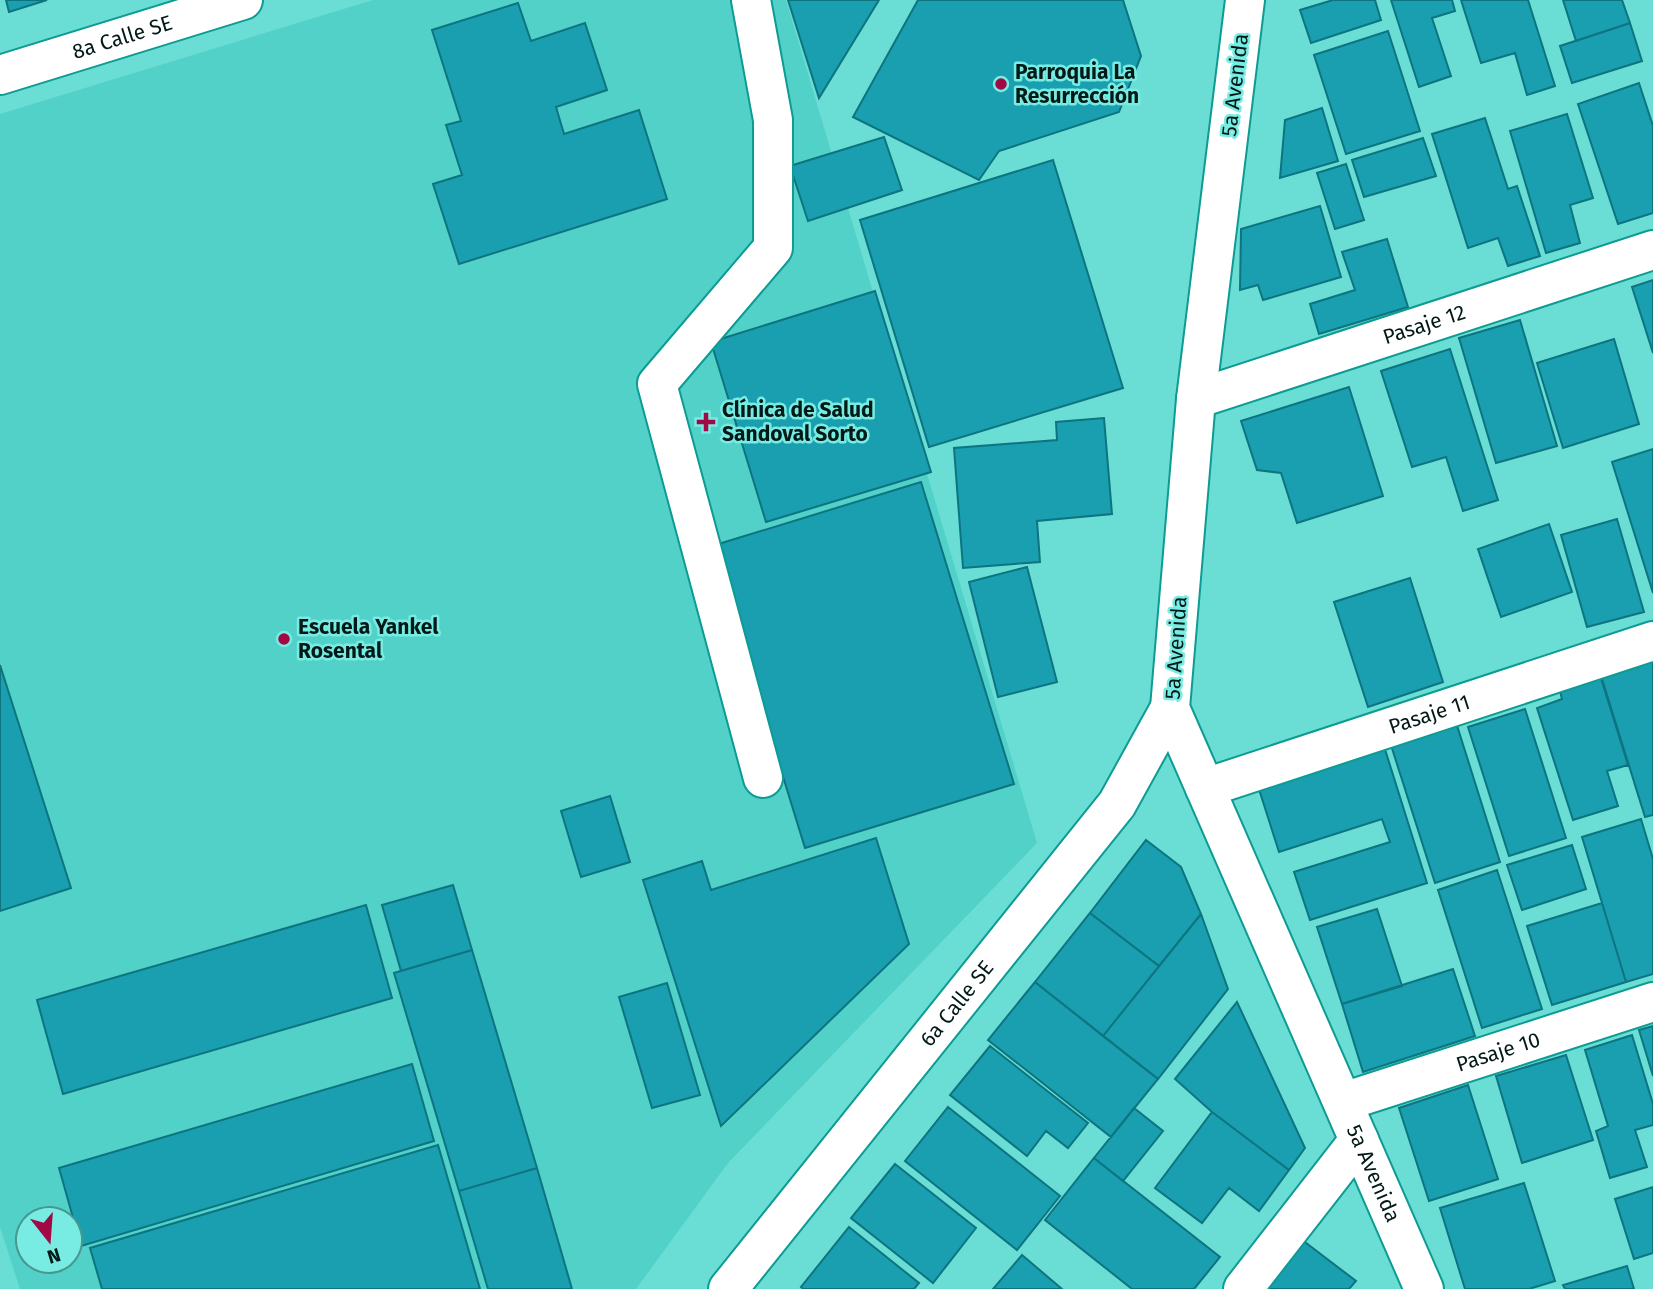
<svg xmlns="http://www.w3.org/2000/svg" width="1653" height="1289" viewBox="0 0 1653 1289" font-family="'Fira Sans',sans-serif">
<rect width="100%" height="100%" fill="#6aded4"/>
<path fill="#51d1c8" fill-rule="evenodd" d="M 373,0 L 786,0 L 1037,843 L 728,1163 L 636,1289 L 20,1289 L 0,1227 L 0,114 ZM 28,1219 L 70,1219 L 70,1261 L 28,1261 Z"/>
<path fill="#199faf" stroke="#0d7480" stroke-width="2" d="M 6,0 L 47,0 L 9,12 Z
M 788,0 L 879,0 L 819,98 Z
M 918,0 L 1123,0 L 1141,56 L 1119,112 L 999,151 L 979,180 L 853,117 Z
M 1333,0 L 1375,0 L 1381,20 L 1311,43 L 1300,10 Z
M 1391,0 L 1452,0 L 1455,11 L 1432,18 L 1451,76 L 1419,87 Z
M 1461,0 L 1528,0 L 1555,86 L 1527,95 L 1515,53 L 1481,63 Z
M 1563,0 L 1622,0 L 1630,23 L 1576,41 Z
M 518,3 L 531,41 L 585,23 L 607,90 L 556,107 L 564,134 L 639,110 L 667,199 L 459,264 L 433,184 L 462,175 L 446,125 L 461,121 L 432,30 Z
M 1630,23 L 1642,61 L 1572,83 L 1560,46 Z
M 1388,31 L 1420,131 L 1346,154 L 1314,55 Z
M 1639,83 L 1653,126 L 1653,213 L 1618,224 L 1578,104 Z
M 1322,108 L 1338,161 L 1280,178 L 1285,120 Z
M 1567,114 L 1593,198 L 1570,205 L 1580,243 L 1546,253 L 1510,131 Z
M 1485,118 L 1508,189 L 1517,186 L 1540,256 L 1508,266 L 1498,238 L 1468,248 L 1432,134 Z
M 884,137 L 902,190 L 808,221 L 790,166 Z
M 1423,138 L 1436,176 L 1364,197 L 1352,160 Z
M 1053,160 L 1123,388 L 929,447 L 860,220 Z
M 1346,164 L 1364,220 L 1335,229 L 1317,173 Z
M 1320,206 L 1341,277 L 1263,300 L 1258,285 L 1240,290 L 1241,229 Z
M 1387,239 L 1408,307 L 1319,334 L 1310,304 L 1355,290 L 1342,252 Z
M 1653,280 L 1653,353 L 1632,287 Z
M 875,291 L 931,472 L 766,522 L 711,342 Z
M 1520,320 L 1557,446 L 1496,463 L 1459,338 Z
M 1614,339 L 1639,424 L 1563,448 L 1537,363 Z
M 1450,349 L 1498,500 L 1463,511 L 1446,457 L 1412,467 L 1381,371 Z
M 1349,387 L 1383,496 L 1297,523 L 1281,473 L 1257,470 L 1241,421 Z
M 1104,418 L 1112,514 L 1037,521 L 1040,562 L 963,568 L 954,448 L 1057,440 L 1056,422 Z
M 1653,449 L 1653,593 L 1612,462 Z
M 921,482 L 1014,784 L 805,848 L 712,546 Z
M 1617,519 L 1644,612 L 1587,627 L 1561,535 Z
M 1549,524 L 1572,592 L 1501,617 L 1478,549 Z
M 1027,567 L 1057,682 L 998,697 L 969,582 Z
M 1410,578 L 1443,682 L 1368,707 L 1334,602 Z
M 1653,646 L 1653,815 L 1645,817 L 1597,663 Z
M 0,665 L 71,888 L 0,911 Z
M 1600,675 L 1628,765 L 1607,771 L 1618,806 L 1573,820 L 1537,708 L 1562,699 L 1559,687 Z
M 1525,709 L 1566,838 L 1509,856 L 1468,727 Z
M 1455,719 L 1500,862 L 1435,883 L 1389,739 Z
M 1383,743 L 1427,883 L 1310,920 L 1294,872 L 1390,842 L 1382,819 L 1279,852 L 1257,783 Z
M 610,796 L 630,862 L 581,877 L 561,811 Z
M 1641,819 L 1653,859 L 1653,974 L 1626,982 L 1582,837 Z
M 876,838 L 909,944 L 721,1126 L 643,880 L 702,861 L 711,890 Z
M 1146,840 L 1181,867 L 1201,914 L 1159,966 L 1090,913 Z
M 1572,845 L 1586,889 L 1522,910 L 1507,865 Z
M 1497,870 L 1542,1009 L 1482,1028 L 1438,890 Z
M 453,885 L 472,950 L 401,971 L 382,905 Z
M 1602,903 L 1626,982 L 1552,1005 L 1527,926 Z
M 366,905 L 392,998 L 63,1094 L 37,1000 Z
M 1377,909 L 1402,986 L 1342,1004 L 1317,927 Z
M 1090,913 L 1159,966 L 1103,1036 L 1035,982 Z
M 1201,914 L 1228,989 L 1158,1079 L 1103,1036 Z
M 472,950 L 537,1168 L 459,1191 L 394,973 Z
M 1453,969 L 1475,1036 L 1363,1072 L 1342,1004 Z
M 1035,982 L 1158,1079 L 1111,1137 L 988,1040 Z
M 667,983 L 700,1095 L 652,1108 L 619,997 Z
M 1237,1002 L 1305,1148 L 1289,1170 L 1212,1112 L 1175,1079 Z
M 1653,1026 L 1653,1076 L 1639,1030 Z
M 1632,1035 L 1653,1104 L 1653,1125 L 1635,1130 L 1647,1167 L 1610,1178 L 1596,1131 L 1608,1126 L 1585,1050 Z
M 990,1046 L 1088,1123 L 1068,1148 L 1046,1131 L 1027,1156 L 950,1095 Z
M 1566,1055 L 1593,1140 L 1522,1163 L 1496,1076 Z
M 412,1064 L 434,1141 L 81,1246 L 59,1168 Z
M 1468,1085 L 1498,1179 L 1429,1201 L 1399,1108 Z
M 948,1107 L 1060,1196 L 1017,1250 L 905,1161 Z
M 1134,1108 L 1163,1131 L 1123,1181 L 1094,1158 Z
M 1212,1112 L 1289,1170 L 1259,1211 L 1229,1188 L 1202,1223 L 1155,1188 Z
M 438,1145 L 480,1289 L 102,1289 L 90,1248 Z
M 1094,1158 L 1220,1257 L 1194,1289 L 1132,1289 L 1045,1220 Z
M 895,1164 L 976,1228 L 933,1283 L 851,1218 Z
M 537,1168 L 572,1289 L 488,1289 L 459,1191 Z
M 1524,1183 L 1555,1281 L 1529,1289 L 1465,1289 L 1440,1208 Z
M 1653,1187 L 1653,1253 L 1634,1259 L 1615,1199 Z
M 849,1227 L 919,1283 L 914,1289 L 803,1289 L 801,1287 Z
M 1297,1236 L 1356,1281 L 1349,1289 L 1254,1289 Z
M 1022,1255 L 1062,1289 L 993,1289 Z
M 1627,1266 L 1634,1289 L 1565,1289 L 1563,1285 Z"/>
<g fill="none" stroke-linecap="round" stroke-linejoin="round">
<g stroke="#0d9b93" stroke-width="42">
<g id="minor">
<path d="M 751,0 L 773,120 L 773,248 L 657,384 L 763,778"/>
<path id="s1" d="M 1245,0 L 1196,399 L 1170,708 L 1424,1289"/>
<path id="s2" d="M 0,75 L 243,0"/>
<path id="s3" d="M 1196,399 L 1653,250"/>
<path id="s4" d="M 1205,788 L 1653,641"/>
<path id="s5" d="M 1343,1102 L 1653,1002"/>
<path id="s6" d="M 728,1289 L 1117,804 L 1170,708"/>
<path d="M 1243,1289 L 1359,1140"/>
</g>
</g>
<use href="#minor" stroke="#fff" stroke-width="38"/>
</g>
<g fill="#a20845" stroke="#78ece2" stroke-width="2.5">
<circle cx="1001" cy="84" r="7"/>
<path d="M702.5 411.5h7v7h7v7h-7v7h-7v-7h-7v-7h7z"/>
<circle cx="284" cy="639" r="7"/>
</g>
<g text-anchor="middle" stroke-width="5" stroke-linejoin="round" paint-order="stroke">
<g font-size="21" fill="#011917" stroke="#78ece2">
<text dy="7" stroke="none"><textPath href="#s2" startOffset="128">8a Calle SE</textPath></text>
<text transform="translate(1235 85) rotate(-83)" y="7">5a Avenida</text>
<text dy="7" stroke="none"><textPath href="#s3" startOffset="240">Pasaje 12</textPath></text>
<text transform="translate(1176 648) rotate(-86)" y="7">5a Avenida</text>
<text dy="7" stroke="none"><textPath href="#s4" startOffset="236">Pasaje 11</textPath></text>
<text dy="7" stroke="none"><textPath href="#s6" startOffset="366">6a Calle SE</textPath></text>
<text dy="7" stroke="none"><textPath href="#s5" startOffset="163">Pasaje 10</textPath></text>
<text dy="7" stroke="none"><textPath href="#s1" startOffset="1220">5a Avenida</textPath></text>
</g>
<g font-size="21" font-weight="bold" fill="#011917" stroke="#78ece2" text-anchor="start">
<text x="1015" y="79">Parroquia La<tspan x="1015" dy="24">Resurrección</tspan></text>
<text x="722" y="417">Clínica de Salud<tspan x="722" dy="24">Sandoval Sorto</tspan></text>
<text x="298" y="634">Escuela Yankel<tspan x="298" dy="24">Rosental</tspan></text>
</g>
</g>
<g transform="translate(49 1240) rotate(163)"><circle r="33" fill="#78ece2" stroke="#489891" stroke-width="2"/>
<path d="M0-5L12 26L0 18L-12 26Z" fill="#a20845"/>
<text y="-10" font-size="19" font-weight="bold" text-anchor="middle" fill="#011917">N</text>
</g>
</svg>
